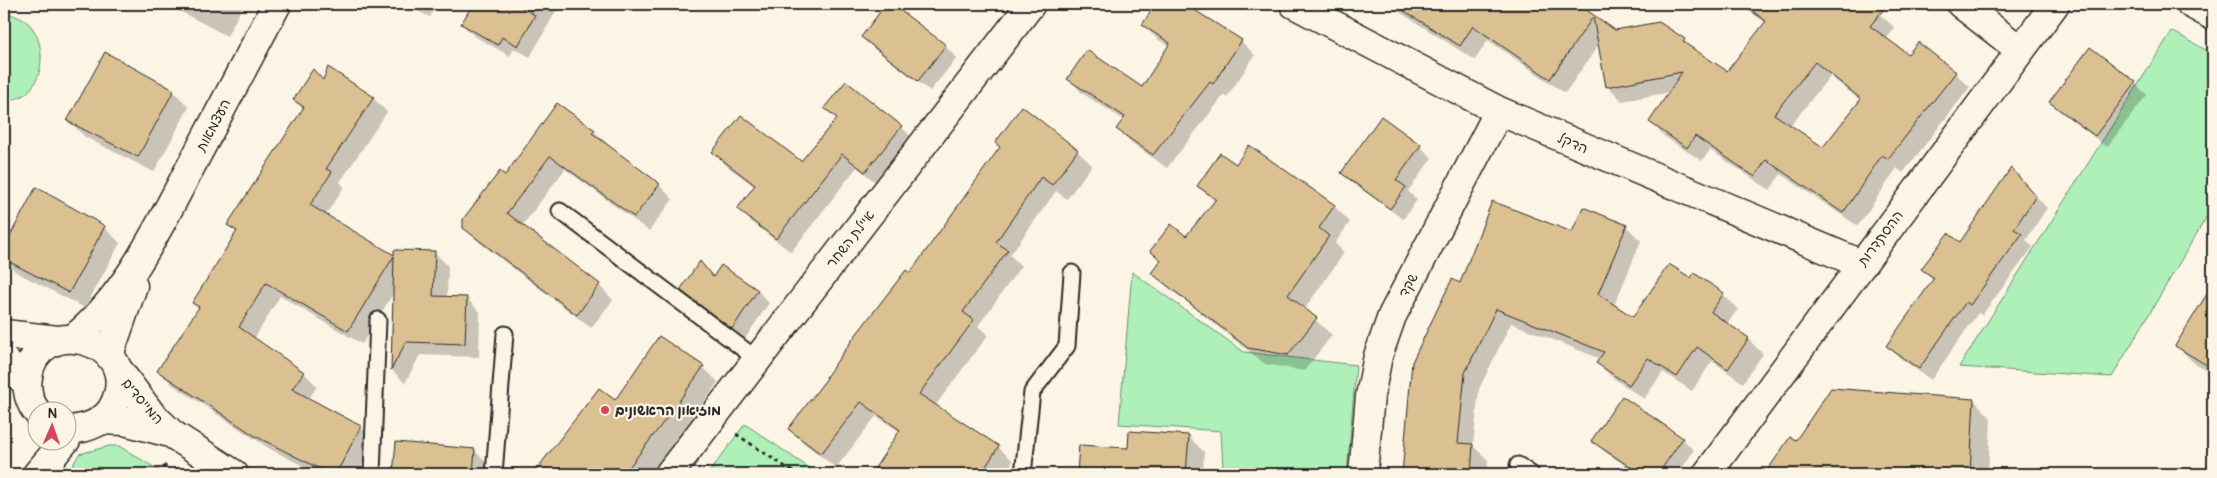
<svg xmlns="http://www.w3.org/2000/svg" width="2217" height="478" viewBox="0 0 2217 478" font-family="Pangolin,'Playpen Sans Hebrew',sans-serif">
<rect width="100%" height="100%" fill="#fcf5e5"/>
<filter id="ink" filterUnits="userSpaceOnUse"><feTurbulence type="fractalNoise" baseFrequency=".02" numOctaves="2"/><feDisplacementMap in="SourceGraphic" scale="10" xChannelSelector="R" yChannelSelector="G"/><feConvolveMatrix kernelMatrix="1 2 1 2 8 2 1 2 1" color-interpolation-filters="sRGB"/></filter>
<g filter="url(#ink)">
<path fill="#aef0b8" stroke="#6c8e72" d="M 4,11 C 12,15 26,19 31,26 C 51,52 41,102 4,100 Z
M 2172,31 L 2213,54 L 2213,206 L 2112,377 L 1959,367 Z
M 1132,272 L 1244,352 L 1356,365 L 1347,474 L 1271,474 L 1223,469 L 1221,431 L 1119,424 Z
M 745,424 L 818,474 L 708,474 Z
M 109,446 L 119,446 L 165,474 L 68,474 L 79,454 Z"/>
<path fill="#0003" fill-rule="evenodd" d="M 166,4 L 244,4 L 227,36 Z
M 403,4 L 436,4 L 430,17 Z
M 474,4 L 560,4 L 530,57 L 514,48 L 510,56 L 474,36 L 462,24 Z
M 888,4 L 945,46 L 957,58 L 930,91 L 874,49 L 863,37 Z
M 1157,4 L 1183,4 L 1241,41 L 1255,55 L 1227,97 L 1224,95 L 1167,168 L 1132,143 L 1118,129 L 1124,120 L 1082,93 L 1069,79 L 1143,89 L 1169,46 L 1157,39 L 1143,25 Z
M 1387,4 L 1575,4 L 1615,31 L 1658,23 L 1684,40 L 1698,54 L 1727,73 L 1766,23 L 1739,4 L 1868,4 L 1895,28 L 1886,39 L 1909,56 L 1955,73 L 1970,87 L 1903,173 L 1897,168 L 1858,226 L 1781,174 L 1770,190 L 1710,150 L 1702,161 L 1665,137 L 1651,122 L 1671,92 L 1622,101 L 1608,86 L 1600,43 L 1565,93 L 1488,40 L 1475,60 ZM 1830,76 L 1861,101 L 1823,148 L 1790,126 Z
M 324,81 L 373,98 L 387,112 L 340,182 L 344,187 L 325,216 L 396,258 L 434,252 L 448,266 L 447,298 L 467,299 L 480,312 L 479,357 L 420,355 L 405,383 L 392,370 L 394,292 L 362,344 L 280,296 L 254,339 L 304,373 L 317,386 L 309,399 L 361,427 L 375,441 L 357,474 L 319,474 L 270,449 L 173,385 L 159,371 L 199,309 L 193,303 L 237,233 L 228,225 L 304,110 L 294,100 Z
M 846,82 L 901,127 L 916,141 L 880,186 L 857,167 L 791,252 L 753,223 L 738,209 L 755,187 L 727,166 L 713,152 L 801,163 L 838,120 L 826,108 Z
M 2135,83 L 2147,95 L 2107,147 L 2062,113 L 2050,101 Z
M 173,91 L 189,107 L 154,172 L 85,137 L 69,121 Z
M 1023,107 L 1077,151 L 1092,165 L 1067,199 L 1056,191 L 1010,255 L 1021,266 L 978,326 L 988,335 L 935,406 L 998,447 L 1013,461 L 1004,474 L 873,474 L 900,432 L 876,416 L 836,468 L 804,443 L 790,429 L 911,274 L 1001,148 Z
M 1382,118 L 1420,146 L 1432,158 L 1408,191 L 1417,200 L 1403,219 L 1354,184 L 1342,173 Z
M 594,131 L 608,145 L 659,185 L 673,199 L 649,231 L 565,169 L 522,226 L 599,285 L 613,300 L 591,328 L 479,242 L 465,228 L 505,176 Z
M 1236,166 L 1334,206 L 1350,222 L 1335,243 L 1344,253 L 1304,310 L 1332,335 L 1304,371 L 1265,364 L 1169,288 L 1153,272 L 1162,262 L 1152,251 L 1186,237 L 1215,202 L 1199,186 Z
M 2011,169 L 2047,208 L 2026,240 L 2033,247 L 1982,315 L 1978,313 L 1931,380 L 1900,358 L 1888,346 L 1934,280 L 1923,269 L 1961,243 Z
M 37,189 L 104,227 L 120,243 L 85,308 L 16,272 L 4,260 L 4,249 Z
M 1626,226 L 1641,241 L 1614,306 L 1633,319 L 1691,280 L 1723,294 L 1738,309 L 1727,324 L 1748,339 L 1763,354 L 1743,383 L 1712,361 L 1692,391 L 1663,372 L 1644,399 L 1613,378 L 1598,363 L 1601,359 L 1511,323 L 1479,389 L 1473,446 L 1488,460 L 1487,474 L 1403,474 L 1413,362 L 1461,284 L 1573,234 Z
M 700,263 L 714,278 L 721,267 L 758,291 L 769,303 L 744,340 L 693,301 L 682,289 Z
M 2213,287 L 2213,374 L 2193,362 L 2177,346 Z
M 703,367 L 718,382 L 690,422 L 650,474 L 534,474 L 599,390 L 615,402 Z
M 1974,400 L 1991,418 L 1988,474 L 1767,474 L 1791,438 L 1797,442 Z
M 1188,436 L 1204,452 L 1203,474 L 1079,474 L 1080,447 L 1129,450 Z
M 1682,439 L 1694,450 L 1678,474 L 1638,474 L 1605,452 L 1593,440 Z
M 397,443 L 474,450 L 490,466 L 490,474 L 394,474 Z"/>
<path fill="#dbc091" stroke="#2b2b2b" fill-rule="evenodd" d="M 473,4 L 516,4 L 535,15 L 518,46 L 502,37 L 498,45 L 461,24 Z
M 886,4 L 892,4 L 946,45 L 918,81 L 861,37 Z
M 1155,4 L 1185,4 L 1242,40 L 1213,84 L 1210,82 L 1153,155 L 1116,129 L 1125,117 L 1067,79 L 1087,50 L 1142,87 L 1170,43 L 1142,25 Z
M 1393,4 L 1578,4 L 1615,30 L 1659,22 L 1685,39 L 1683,42 L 1727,71 L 1766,21 L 1742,4 L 1888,4 L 1870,26 L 1908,54 L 1918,42 L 1956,72 L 1888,159 L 1882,155 L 1843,213 L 1766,160 L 1755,177 L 1695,136 L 1687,148 L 1649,122 L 1682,72 L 1606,87 L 1593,17 L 1550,79 L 1473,26 L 1460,46 ZM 1815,62 L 1861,99 L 1823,147 L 1774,114 Z
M 2090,47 L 2136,82 L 2095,136 L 2049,102 Z
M 105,52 L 174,90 L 138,157 L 67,121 Z
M 328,67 L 374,97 L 326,169 L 332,172 L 310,205 L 394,255 L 394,250 L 435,251 L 433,296 L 467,297 L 465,344 L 406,342 L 391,370 L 394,256 L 348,331 L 266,283 L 239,327 L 304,372 L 292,389 L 361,426 L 336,474 L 330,474 L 255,436 L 157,371 L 199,307 L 192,303 L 237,231 L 227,225 L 304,107 L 293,100 L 313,69 L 323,80 Z
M 846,81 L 902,126 L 865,172 L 842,154 L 776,239 L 737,209 L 755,185 L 712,152 L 741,115 L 801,161 L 837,118 L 824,108 Z
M 557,103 L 595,130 L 592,133 L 660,184 L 634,217 L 550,156 L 507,213 L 600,284 L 577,315 L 463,228 L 463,219 L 500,171 L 505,175 Z
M 1022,106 L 1078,150 L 1052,185 L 1041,177 L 996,242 L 1008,250 L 963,312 L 974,320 L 919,394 L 999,446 L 981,474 L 871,474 L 900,430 L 861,402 L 821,454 L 788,429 L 827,378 L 826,377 L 855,336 L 906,270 L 910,273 L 1000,147 L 995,143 Z
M 1381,116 L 1421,145 L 1396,180 L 1406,187 L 1390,209 L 1341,173 Z
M 1249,145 L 1335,205 L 1319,228 L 1329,236 L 1288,295 L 1317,318 L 1288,355 L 1248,348 L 1151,273 L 1161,260 L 1150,251 L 1171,224 L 1186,236 L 1216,199 L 1197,186 L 1220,153 L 1236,164 Z
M 2011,168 L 2036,196 L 2014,229 L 2022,234 L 1970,305 L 1966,302 L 1919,369 L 1886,346 L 1934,278 L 1921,269 L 1948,233 L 1960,242 Z
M 36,187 L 105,226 L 69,293 L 4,259 L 4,247 Z
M 1492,201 L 1572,232 L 1583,207 L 1627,225 L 1598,294 L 1633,317 L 1669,264 L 1691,278 L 1694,273 L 1724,293 L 1711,312 L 1749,338 L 1728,369 L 1697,347 L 1677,377 L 1648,358 L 1629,385 L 1596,363 L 1604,352 L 1496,309 L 1465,373 L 1458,443 L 1473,444 L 1471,474 L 1402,474 L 1412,362 L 1452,279 L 1460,283 Z
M 700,261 L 713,277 L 721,265 L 758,290 L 732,329 L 680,290 Z
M 2213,284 L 2213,369 L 2175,346 Z
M 659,336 L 704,366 L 675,407 L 624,474 L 533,474 L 599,388 L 615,400 Z
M 1831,388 L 1974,399 L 1970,474 L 1765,474 L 1790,437 L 1796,440 Z
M 1622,396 L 1683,438 L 1658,474 L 1641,474 L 1591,441 Z
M 1129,431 L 1189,435 L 1186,474 L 1077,474 L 1079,445 L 1128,448 Z
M 396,442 L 475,449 L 473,474 L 393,474 Z"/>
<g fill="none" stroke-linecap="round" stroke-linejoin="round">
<g stroke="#2b2b2b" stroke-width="19">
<path id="lane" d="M 560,211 L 758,360
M 1518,465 L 1531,474
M 372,474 L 378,320
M 494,474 L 505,334
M 1023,474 L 1032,392 L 1067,346 L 1072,273"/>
</g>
<g stroke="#2b2b2b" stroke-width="31">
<path id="street" d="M 1294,4 L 1499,111 L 1861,264
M 1961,4 L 2020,50
M 2191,4 L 2213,16
M 669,474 L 1031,4
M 1363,474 L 1370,396 L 1378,356 L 1392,316 L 1499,111"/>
</g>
<g stroke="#2b2b2b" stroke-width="31">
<path id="secondary" d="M 4,334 L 58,340
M 74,338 C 128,294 158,228 190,168 C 219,113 248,58 277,4
M 109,355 L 133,286
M 4,360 L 27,384
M 117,368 L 152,415 L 172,434 L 234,474
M 38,413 C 29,403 26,389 28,377 C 36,311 143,338 115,403 C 107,422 87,429 68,430
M 100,420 L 124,421 L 170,433
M 37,474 L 66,440
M 1707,474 L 2055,4"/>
</g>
<path stroke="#2b2b2b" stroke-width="3" stroke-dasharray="4 4" stroke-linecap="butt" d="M 736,434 L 796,474
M 158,474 L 166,465"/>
<use href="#lane" stroke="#fcf5e5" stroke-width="15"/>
<use href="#street" stroke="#fcf5e5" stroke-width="28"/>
<use href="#secondary" stroke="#fcf5e5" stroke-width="28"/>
</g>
</g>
<circle fill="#d1495b" stroke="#fcf5e5" stroke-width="2" cx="605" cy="410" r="5"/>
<g text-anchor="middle" stroke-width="4.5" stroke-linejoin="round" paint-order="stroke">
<g font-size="14" fill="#2b2b2b" stroke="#fcf5e5">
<text transform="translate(213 125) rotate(-62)" y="5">העצמאות</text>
<text transform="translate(1573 143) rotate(23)" y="5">הדקל</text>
<text transform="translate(1880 238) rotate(-53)" y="5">ההסתדרות</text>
<text transform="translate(850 239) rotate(-52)" y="5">איילת השחר</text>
<text transform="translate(1408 285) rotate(-62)" y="5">שקד</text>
<text transform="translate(143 401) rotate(50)" y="5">המייסדים</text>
</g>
<g font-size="14" font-weight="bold" fill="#2b2b2b" stroke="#fcf5e5" text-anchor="start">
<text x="615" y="415">מוזיאון הראשונים</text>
</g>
</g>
<rect width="2217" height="478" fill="none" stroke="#fcf5e5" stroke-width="20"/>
<rect x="10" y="10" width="2197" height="458" fill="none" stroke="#2b2b2b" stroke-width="2" filter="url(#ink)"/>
<g transform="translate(52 426) rotate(2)"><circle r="24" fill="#fcf5e5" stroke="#a8a49b"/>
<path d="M0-4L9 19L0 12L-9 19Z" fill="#d1495b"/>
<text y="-8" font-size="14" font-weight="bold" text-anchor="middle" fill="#2b2b2b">N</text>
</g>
</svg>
